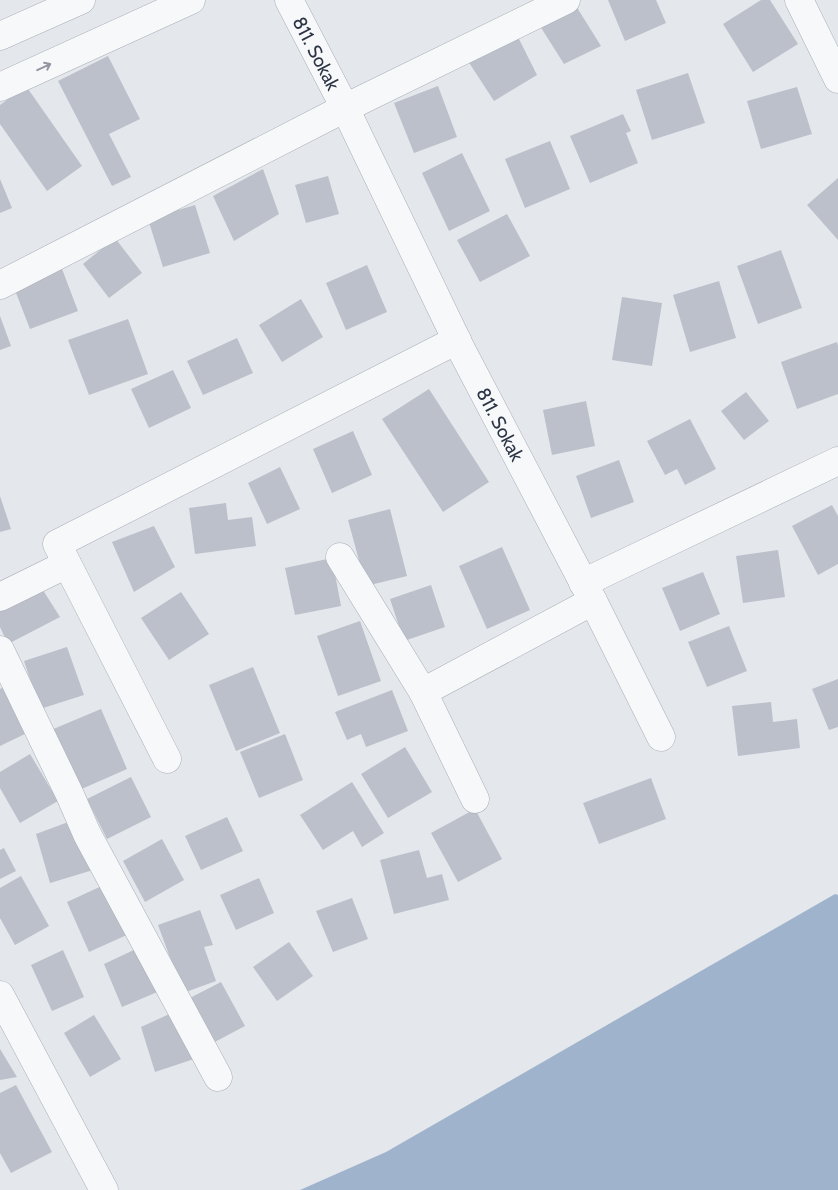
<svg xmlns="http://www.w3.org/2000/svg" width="838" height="1190" viewBox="0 0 838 1190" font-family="Cabin,sans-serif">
<rect width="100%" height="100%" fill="#e4e7ec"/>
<path fill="#9fb4cc" d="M 835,894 L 838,895 L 838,1190 L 300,1190 L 386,1152 Z"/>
<path fill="#bbc0ca" d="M 608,0 L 656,0 L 666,23 L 625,41 Z
M 761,0 L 770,0 L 798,44 L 753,72 L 723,24 Z
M 576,6 L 601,46 L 564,64 L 540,26 Z
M 517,35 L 537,75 L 494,101 L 468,61 Z
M 108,56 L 140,119 L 109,134 L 131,177 L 112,186 L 58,81 Z
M 688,73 L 705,123 L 652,140 L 636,90 Z
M 26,86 L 82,166 L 47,191 L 0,124 L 0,105 Z
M 438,86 L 457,137 L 414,153 L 394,103 Z
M 797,87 L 812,134 L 761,149 L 747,101 Z
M 623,114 L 631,131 L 626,133 L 638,163 L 590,183 L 570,136 Z
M 550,141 L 570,189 L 525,208 L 505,159 Z
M 462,153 L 490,211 L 449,231 L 422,173 Z
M 263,169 L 279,214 L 234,241 L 213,196 Z
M 328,176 L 339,214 L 306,223 L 295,185 Z
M 838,178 L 838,240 L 807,205 Z
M 0,179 L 12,208 L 0,213 Z
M 195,205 L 210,253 L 163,267 L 148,219 Z
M 507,214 L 530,256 L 480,282 L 457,240 Z
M 115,238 L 142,273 L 109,298 L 83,264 Z
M 781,250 L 802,308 L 758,324 L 737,266 Z
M 59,261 L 78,311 L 30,329 L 11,280 Z
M 367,265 L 387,312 L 346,330 L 326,283 Z
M 719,281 L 736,338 L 690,352 L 673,295 Z
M 622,297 L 662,303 L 652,366 L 612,360 Z
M 301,299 L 323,337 L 282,362 L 259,325 Z
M 0,316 L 11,346 L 0,350 Z
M 128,319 L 148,374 L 89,395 L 68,340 Z
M 237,338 L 253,373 L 203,395 L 187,361 Z
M 837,342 L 838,346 L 838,394 L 797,409 L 781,362 Z
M 173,370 L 191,408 L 149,428 L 131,389 Z
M 429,389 L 489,482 L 443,512 L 382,419 Z
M 746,392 L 769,421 L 744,440 L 721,411 Z
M 586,401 L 595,446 L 552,455 L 543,410 Z
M 690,419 L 716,469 L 685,485 L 677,469 L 665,475 L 647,441 Z
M 353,431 L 372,475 L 332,493 L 313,449 Z
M 619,460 L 634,502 L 591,518 L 576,476 Z
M 280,467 L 300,509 L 267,524 L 248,483 Z
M 0,496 L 11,529 L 0,532 Z
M 226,503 L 228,520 L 252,517 L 256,546 L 195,554 L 189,508 Z
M 832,505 L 838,516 L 838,564 L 818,575 L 792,526 Z
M 390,509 L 407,576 L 366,586 L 348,520 Z
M 154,526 L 175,567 L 134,592 L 112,542 Z
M 502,547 L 530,610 L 487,629 L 459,566 Z
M 778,550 L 785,597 L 743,603 L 736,556 Z
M 332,558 L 341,606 L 295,615 L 285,568 Z
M 703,572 L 720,614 L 680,631 L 662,588 Z
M 431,585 L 445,627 L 404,641 L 390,599 Z
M 41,587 L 60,617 L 8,644 L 0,627 L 0,607 Z
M 181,592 L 209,634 L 169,660 L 141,618 Z
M 360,621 L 381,681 L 338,696 L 317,636 Z
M 729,626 L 747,671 L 707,687 L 688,642 Z
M 67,647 L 84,695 L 40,709 L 24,661 Z
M 253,667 L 280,733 L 236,751 L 209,685 Z
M 838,679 L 838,727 L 829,730 L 812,689 Z
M 6,686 L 29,732 L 0,746 L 0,689 Z
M 392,690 L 408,731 L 366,747 L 361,734 L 347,740 L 335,712 Z
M 771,702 L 773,722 L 797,719 L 800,748 L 738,756 L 732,706 Z
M 101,709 L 127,769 L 77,791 L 51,730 Z
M 285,734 L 303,780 L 259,798 L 240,752 Z
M 405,747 L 432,792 L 388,818 L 361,774 Z
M 30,754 L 58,801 L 20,823 L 0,788 L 0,772 Z
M 131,777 L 151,817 L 107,839 L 87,799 Z
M 651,778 L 666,819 L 599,844 L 583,803 Z
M 352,782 L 384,833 L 362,847 L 353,831 L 323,850 L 300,815 Z
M 475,809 L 502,859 L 458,882 L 431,833 Z
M 227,817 L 243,851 L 201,870 L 185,836 Z
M 71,821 L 93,870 L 50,883 L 36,834 Z
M 162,839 L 184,880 L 145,902 L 123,861 Z
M 4,848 L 16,871 L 0,879 L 0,850 Z
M 419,850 L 427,878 L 442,874 L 449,900 L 394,914 L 380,860 Z
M 21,876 L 49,926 L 15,945 L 0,918 L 0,888 Z
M 259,878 L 274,913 L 236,930 L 220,895 Z
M 106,884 L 129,934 L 89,952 L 67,902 Z
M 352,898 L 368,939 L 333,952 L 316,911 Z
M 200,910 L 213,945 L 204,947 L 216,981 L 183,993 L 158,925 Z
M 289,942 L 313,976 L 277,1001 L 253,967 Z
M 138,948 L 162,990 L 122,1007 L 104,964 Z
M 63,950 L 84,997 L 52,1011 L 31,965 Z
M 221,982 L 245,1026 L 209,1045 L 186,1000 Z
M 176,1011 L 197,1058 L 155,1072 L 141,1027 Z
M 94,1015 L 121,1059 L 90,1077 L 64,1033 Z
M 0,1049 L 17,1077 L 0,1080 Z
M 16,1085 L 52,1152 L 11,1173 L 0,1153 L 0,1093 Z"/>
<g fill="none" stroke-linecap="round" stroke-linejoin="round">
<g stroke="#a9aeb7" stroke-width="29">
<g id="minor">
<path id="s1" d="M 289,0 L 345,108 L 461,349 L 593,601 L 661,737"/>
<path d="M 799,0 L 838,79"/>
<path d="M 0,36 L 81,0"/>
<path d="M 0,87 L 191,0"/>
<path d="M 0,285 L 345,108 L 566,0"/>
<path d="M 340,557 L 423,692"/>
<path d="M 583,583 L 838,461"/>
<path d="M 0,597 L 67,564"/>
<path d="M 0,650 L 70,795 L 87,834 L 218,1077"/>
<path d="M 167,759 L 57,544 L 457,340"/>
<path d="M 475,799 L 423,692 L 593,601"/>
<path d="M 0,995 L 104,1190"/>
</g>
</g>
<use href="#minor" stroke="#f7f8fa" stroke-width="28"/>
</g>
<defs><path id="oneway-shaft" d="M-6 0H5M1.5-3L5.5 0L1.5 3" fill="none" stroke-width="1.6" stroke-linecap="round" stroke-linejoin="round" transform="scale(1.25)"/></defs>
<use stroke="#9196a0" href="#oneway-shaft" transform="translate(44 67) rotate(-25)"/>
<g text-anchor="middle" stroke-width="4" stroke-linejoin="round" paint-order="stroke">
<g font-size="19" fill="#2b3445" stroke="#f4f6f9">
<text dy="7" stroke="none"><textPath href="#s1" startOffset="60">811. Sokak</textPath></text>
<text dy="7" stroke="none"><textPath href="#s1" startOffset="474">811. Sokak</textPath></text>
</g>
</g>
</svg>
